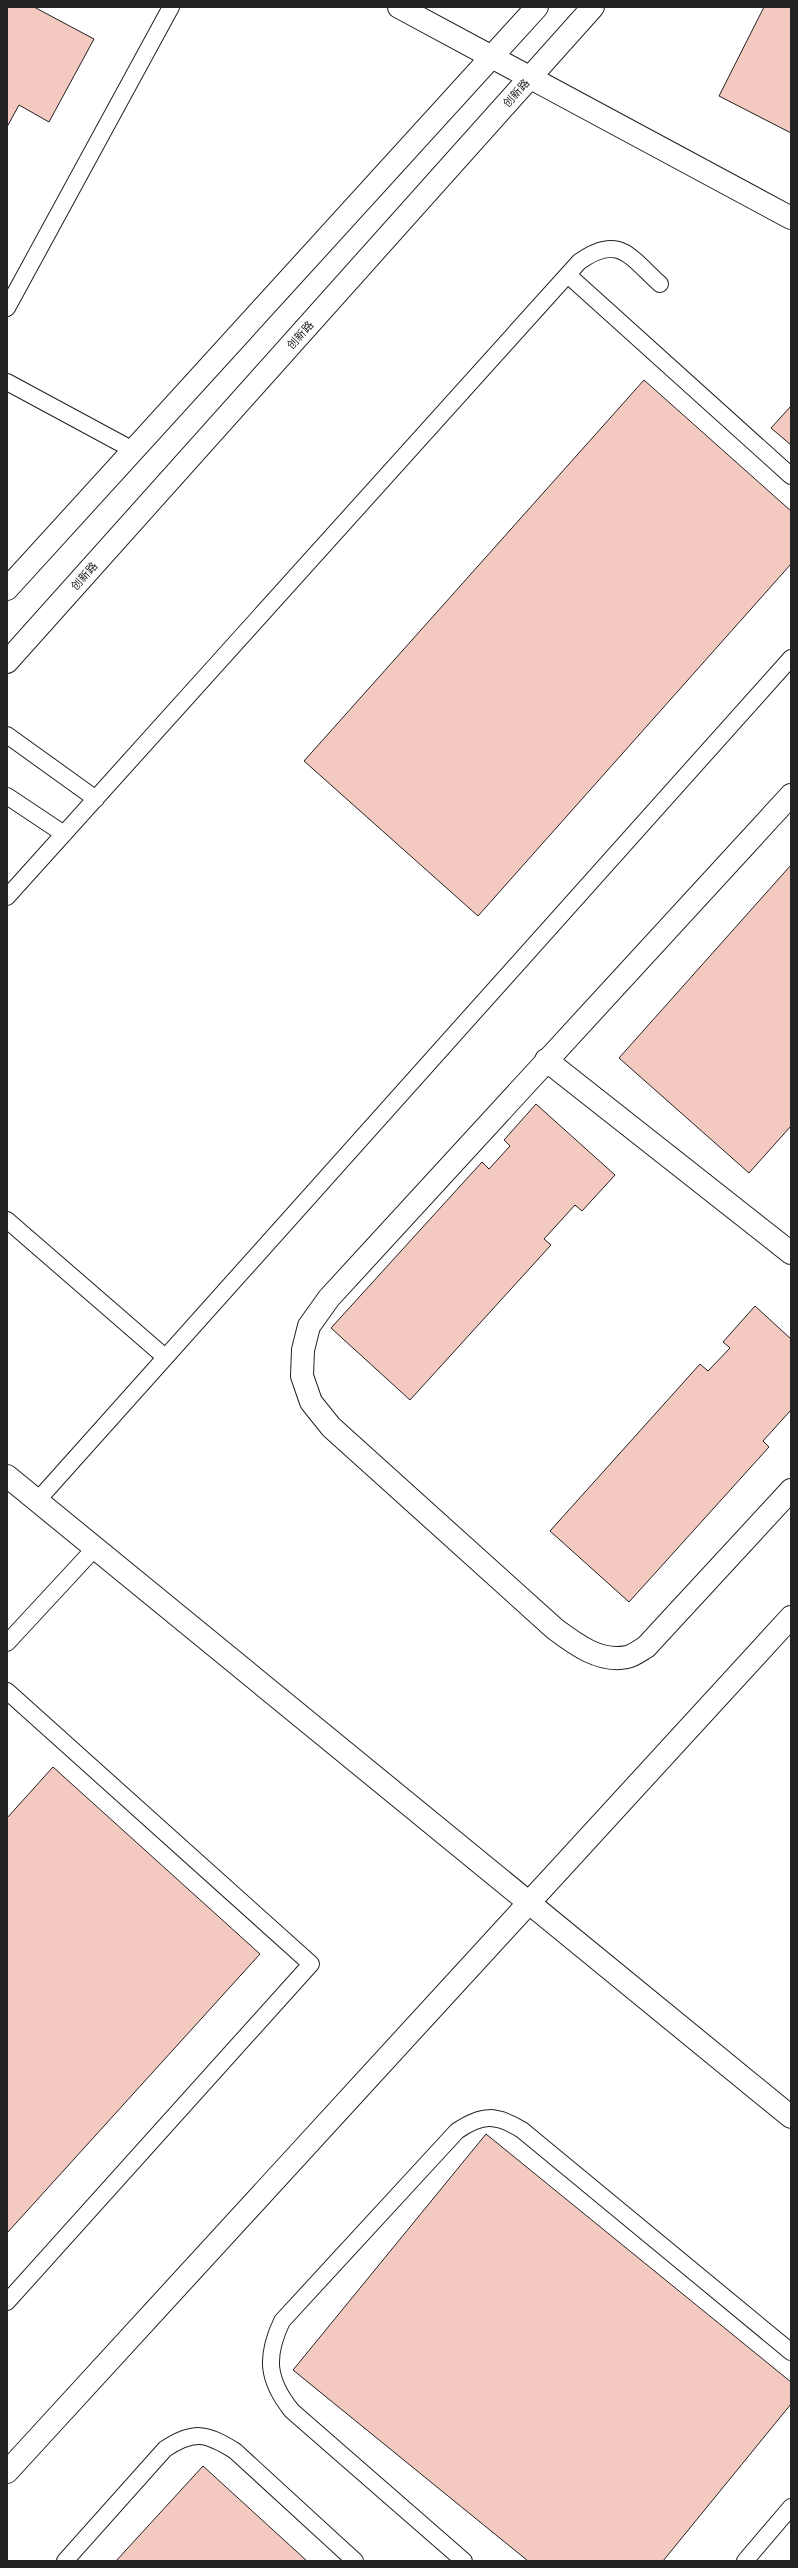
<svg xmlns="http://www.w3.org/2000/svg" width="798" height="2568" viewBox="0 0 798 2568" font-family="'Fira Sans','Noto Sans SC',sans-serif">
<rect width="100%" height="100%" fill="#fff"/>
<path fill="#f3c9c0" stroke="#222" d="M 7,7 L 34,7 L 94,39 L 49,122 L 19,105 L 7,127 Z
M 764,7 L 791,7 L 791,133 L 719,96 Z
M 644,380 L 791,511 L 791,564 L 478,916 L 304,761 Z
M 791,406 L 791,445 L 771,428 Z
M 791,865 L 791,1126 L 749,1173 L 619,1058 Z
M 536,1104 L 615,1175 L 582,1211 L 575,1205 L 544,1239 L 551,1245 L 410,1400 L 331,1328 L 482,1162 L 489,1169 L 510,1146 L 504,1140 Z
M 755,1306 L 791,1339 L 791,1410 L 763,1441 L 769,1447 L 629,1602 L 550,1531 L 700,1364 L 708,1371 L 730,1348 L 723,1342 Z
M 53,1767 L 260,1954 L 7,2233 L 7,1818 Z
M 486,2134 L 791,2382 L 791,2404 L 663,2561 L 528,2561 L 293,2370 Z
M 203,2466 L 307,2561 L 116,2561 Z"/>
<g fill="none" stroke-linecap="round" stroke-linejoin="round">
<g stroke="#222" stroke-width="18">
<path id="lane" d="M 568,275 L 791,476
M 7,308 L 171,7
M 7,382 L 133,450
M 7,735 L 96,799
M 7,796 L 64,834
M 7,897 L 579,262 C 619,233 630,257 660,284
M 7,1220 L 165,1357
M 37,1501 L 791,658
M 7,1643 L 95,1548
M 7,1691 L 311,1964 L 7,2302
M 65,2561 L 165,2449 C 194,2430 206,2433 235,2451 L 355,2561
M 464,2561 L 292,2411 C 267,2380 265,2357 282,2321 L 457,2131 C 482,2114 496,2114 522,2130 L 791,2352
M 745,2561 L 791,2507"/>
</g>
<g stroke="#222" stroke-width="24">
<path id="street" d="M 791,795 L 329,1298 L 309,1326 L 303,1350 L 302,1376 L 311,1402 L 331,1427 L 555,1629 C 575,1644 600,1663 627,1657 C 633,1656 641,1650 646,1647 L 791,1490
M 546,1060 L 791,1253"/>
</g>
<g stroke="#222" stroke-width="24">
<path id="secondary" d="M 399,7 L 791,218
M 7,589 L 537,7
M 7,662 L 593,7
M 7,1476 L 791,2117
M 7,2472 L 791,1617"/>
</g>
<use href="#lane" stroke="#fff" stroke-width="16"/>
<use href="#street" stroke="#fff" stroke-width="22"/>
<use href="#secondary" stroke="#fff" stroke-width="22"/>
</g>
<g text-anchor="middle" stroke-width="3" stroke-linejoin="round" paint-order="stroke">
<g font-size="11" fill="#222" stroke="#fff">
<text transform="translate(516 93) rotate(-48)" y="4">创新路</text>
<text transform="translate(300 335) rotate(-48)" y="4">创新路</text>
<text transform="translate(84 576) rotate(-48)" y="4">创新路</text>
</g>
</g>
<rect width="798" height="2568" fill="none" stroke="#222222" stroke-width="16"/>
</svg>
